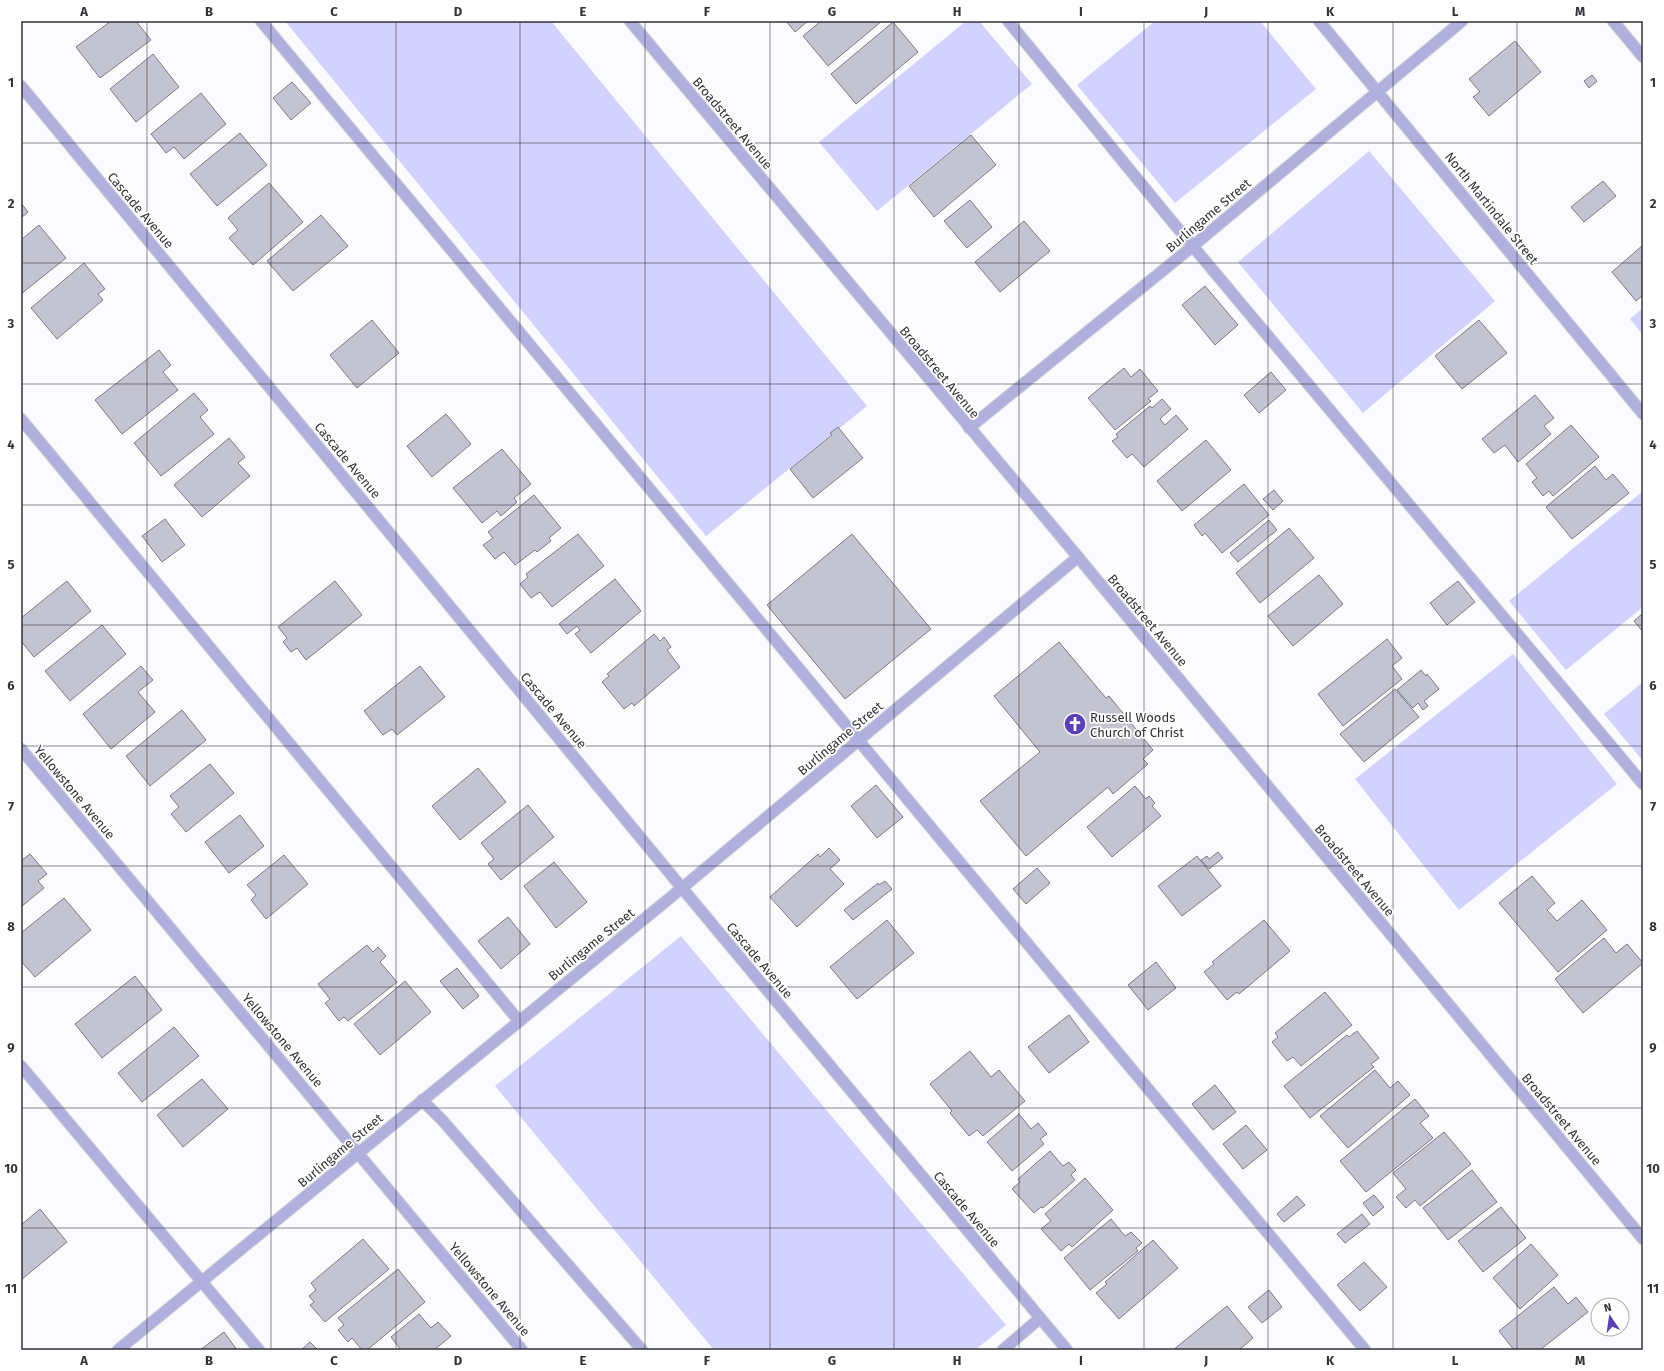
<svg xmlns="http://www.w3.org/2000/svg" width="1664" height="1371" viewBox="0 0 1664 1371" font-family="'Fira Sans',sans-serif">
<rect width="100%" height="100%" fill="#fbfbfe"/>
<path fill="#d3d1fe" d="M 285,21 L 551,21 L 867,406 L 706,536 Z
M 966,21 L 979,21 L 1032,84 L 877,211 L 819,142 Z
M 1155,21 L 1260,21 L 1316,89 L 1175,203 L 1077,85 Z
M 1369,151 L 1495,301 L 1363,413 L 1238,262 Z
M 1643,308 L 1643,335 L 1630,319 Z
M 1643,491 L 1643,607 L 1566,670 L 1509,601 Z
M 1513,654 L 1617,784 L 1459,910 L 1355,779 Z
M 1643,682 L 1643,761 L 1604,714 Z
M 681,936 L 1006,1325 L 975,1350 L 714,1350 L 495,1086 Z"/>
<path fill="#c4c3d1" stroke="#7b7b87" d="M 111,21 L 136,21 L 151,40 L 100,78 L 76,47 Z
M 786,21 L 808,21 L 795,32 Z
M 821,21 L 882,21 L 828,66 L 803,36 Z
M 893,22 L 918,52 L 856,104 L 831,74 Z
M 1515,41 L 1541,72 L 1489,116 L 1473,97 L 1480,92 L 1469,79 Z
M 153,54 L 179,87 L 136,122 L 110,89 Z
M 1592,75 L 1597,81 L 1589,88 L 1584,81 Z
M 292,82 L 311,103 L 291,120 L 273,98 Z
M 201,93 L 226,124 L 184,159 L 174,147 L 166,153 L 151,134 Z
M 240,133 L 267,165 L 217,206 L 190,174 Z
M 971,135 L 996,165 L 934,217 L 909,186 Z
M 1603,181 L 1616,196 L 1584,222 L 1571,207 Z
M 269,183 L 303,222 L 253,265 L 229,238 L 238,230 L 228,218 Z
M 970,200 L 992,227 L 967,248 L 944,221 Z
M 21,203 L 28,212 L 21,218 Z
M 321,215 L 348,246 L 293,291 L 267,261 Z
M 1024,221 L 1050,251 L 1000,292 L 975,262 Z
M 39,225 L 66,258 L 21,294 L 21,240 Z
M 1643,245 L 1643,295 L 1636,301 L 1612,272 Z
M 84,263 L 105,289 L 98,294 L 103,300 L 57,339 L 31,308 Z
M 1205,286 L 1238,325 L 1215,345 L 1182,305 Z
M 372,320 L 399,353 L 357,388 L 330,355 Z
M 1479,320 L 1507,353 L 1462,389 L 1435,356 Z
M 159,350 L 171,365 L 163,372 L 178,390 L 122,434 L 95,400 Z
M 1124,368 L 1131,377 L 1140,369 L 1158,391 L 1148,399 L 1151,401 L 1115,430 L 1088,398 Z
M 1271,372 L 1286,390 L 1259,413 L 1244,395 Z
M 194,393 L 208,410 L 200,417 L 214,434 L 161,476 L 134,443 Z
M 1535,395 L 1554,418 L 1544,426 L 1551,434 L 1518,462 L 1505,445 L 1494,453 L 1482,439 Z
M 1162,399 L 1171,409 L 1160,419 L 1165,425 L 1176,415 L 1188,429 L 1144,467 L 1132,454 L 1127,458 L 1112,441 L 1118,437 L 1116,434 L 1150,406 L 1152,408 Z
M 446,414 L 471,444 L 432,477 L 407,446 Z
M 1571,425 L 1599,457 L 1553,496 L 1549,491 L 1543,496 L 1532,482 L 1537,478 L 1526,464 Z
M 838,427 L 863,458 L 813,498 L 790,469 L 832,435 L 830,433 Z
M 229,438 L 245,457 L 238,463 L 250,476 L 202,517 L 174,485 Z
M 1206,440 L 1231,470 L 1182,511 L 1157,481 Z
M 502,449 L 531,484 L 514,498 L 517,502 L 501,516 L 497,511 L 482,523 L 453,488 Z
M 1595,466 L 1606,480 L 1613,474 L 1629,493 L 1572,539 L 1546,507 Z
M 1244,484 L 1269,515 L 1222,553 L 1205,533 L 1202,536 L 1194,525 Z
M 1274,490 L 1283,501 L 1273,510 L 1263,499 Z
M 534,495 L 561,528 L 549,538 L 551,541 L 537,552 L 535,550 L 515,565 L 504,552 L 495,559 L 483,545 L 493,538 L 488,532 Z
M 165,519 L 185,545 L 162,562 L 142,536 Z
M 1269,520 L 1277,530 L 1238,562 L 1230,553 Z
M 1289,528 L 1314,558 L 1260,603 L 1236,573 Z
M 578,534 L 604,566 L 552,607 L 540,592 L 531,598 L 520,584 L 528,577 L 526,574 Z
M 852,534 L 931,629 L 845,699 L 767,605 Z
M 1319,575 L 1343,604 L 1293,646 L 1268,616 Z
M 615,579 L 641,611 L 591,653 L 575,634 L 580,630 L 577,626 L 567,634 L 559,624 Z
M 67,581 L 91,611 L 34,657 L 21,641 L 21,618 Z
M 335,581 L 362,615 L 306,660 L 297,648 L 291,652 L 283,642 L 287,638 L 278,627 Z
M 1458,581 L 1475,602 L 1447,625 L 1430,603 Z
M 1643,613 L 1643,632 L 1634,621 Z
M 102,625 L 126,654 L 70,701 L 45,671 Z
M 654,634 L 660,641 L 664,637 L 671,647 L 667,650 L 680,667 L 634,706 L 632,703 L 624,709 L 602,682 L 609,676 L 607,674 Z
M 1387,639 L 1402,658 L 1392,666 L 1402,679 L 1343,726 L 1318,694 Z
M 1059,642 L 1106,698 L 1109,696 L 1153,750 L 1143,759 L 1148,764 L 1113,794 L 1108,787 L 1026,856 L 980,801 L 1040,752 L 994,696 Z
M 141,666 L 153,680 L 138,692 L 155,712 L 111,749 L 83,714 Z
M 420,666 L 445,697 L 397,735 L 392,729 L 383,735 L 364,711 Z
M 1421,670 L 1426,676 L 1427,674 L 1439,689 L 1424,701 L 1428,706 L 1423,710 L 1418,703 L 1413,708 L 1397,690 Z
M 1395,689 L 1419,717 L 1364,762 L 1340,734 Z
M 182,710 L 206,740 L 150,786 L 126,756 Z
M 210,764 L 234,793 L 186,832 L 171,814 L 179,807 L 170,796 Z
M 478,768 L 506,802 L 460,840 L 432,806 Z
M 876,785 L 903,817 L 877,838 L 851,806 Z
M 1135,786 L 1146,799 L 1149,796 L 1155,803 L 1152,806 L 1161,816 L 1112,857 L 1087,827 Z
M 528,805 L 554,837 L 501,880 L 488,864 L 494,859 L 481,843 Z
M 240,815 L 264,846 L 229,873 L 205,842 Z
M 829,848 L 840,860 L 830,869 L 844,884 L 797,927 L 770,897 L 818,854 L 820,857 Z
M 1218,852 L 1223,858 L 1209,869 L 1201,860 L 1207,856 L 1209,859 Z
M 30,854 L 47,874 L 38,881 L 44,888 L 21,907 L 21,859 L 22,860 Z
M 284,855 L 308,884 L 266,919 L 251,900 L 256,895 L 247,885 Z
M 1197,856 L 1221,886 L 1182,916 L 1158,886 Z
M 554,862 L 587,902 L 556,928 L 524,886 Z
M 1037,868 L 1050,883 L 1026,904 L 1013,889 Z
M 1532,876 L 1555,903 L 1547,910 L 1557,921 L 1582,900 L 1607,930 L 1558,972 L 1499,903 Z
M 885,881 L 892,889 L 853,920 L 844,910 L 878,883 L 879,885 Z
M 64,898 L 91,930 L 35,977 L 21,961 L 21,933 Z
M 508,917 L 530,944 L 501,969 L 478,941 Z
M 887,920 L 914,953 L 857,999 L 830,967 Z
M 1264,920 L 1290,951 L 1239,994 L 1237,992 L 1227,1000 L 1204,972 L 1214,964 L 1212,962 Z
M 1604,938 L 1616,953 L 1627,944 L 1643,963 L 1583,1013 L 1555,979 Z
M 367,945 L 373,952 L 378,947 L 386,956 L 380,962 L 397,982 L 348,1021 L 344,1017 L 339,1021 L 325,1003 L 330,999 L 318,984 Z
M 1156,962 L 1176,988 L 1148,1010 L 1128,985 Z
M 457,968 L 479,996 L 463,1009 L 440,981 Z
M 135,976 L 162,1010 L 102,1058 L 75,1024 Z
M 405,981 L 431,1012 L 380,1055 L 354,1024 Z
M 1325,992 L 1352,1025 L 1301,1066 L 1293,1057 L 1287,1061 L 1272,1042 L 1278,1037 L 1275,1033 Z
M 1069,1015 L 1089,1042 L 1049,1073 L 1028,1047 Z
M 174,1027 L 199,1056 L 142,1102 L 118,1073 Z
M 1357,1031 L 1379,1058 L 1371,1064 L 1374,1067 L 1310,1118 L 1284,1086 L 1347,1035 L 1349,1037 Z
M 970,1051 L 991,1077 L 999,1070 L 1025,1101 L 983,1136 L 977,1130 L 969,1136 L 950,1113 L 952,1111 L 930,1084 Z
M 1375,1070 L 1390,1088 L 1398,1081 L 1410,1095 L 1348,1148 L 1320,1116 Z
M 202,1079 L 228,1109 L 183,1147 L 157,1115 Z
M 1215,1085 L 1236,1112 L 1213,1130 L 1192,1104 Z
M 1415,1099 L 1429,1116 L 1420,1123 L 1433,1138 L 1366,1192 L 1340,1161 Z
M 1019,1114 L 1031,1129 L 1038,1123 L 1047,1134 L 1040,1139 L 1044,1144 L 1012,1171 L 987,1142 Z
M 1246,1125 L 1267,1150 L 1243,1169 L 1223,1144 Z
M 1444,1132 L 1471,1164 L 1420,1206 L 1415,1200 L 1406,1208 L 1396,1197 L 1406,1189 L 1393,1173 Z
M 1050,1151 L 1063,1166 L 1069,1162 L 1076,1170 L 1071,1175 L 1075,1180 L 1043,1208 L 1041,1207 L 1034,1213 L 1012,1189 L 1020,1182 L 1018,1179 Z
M 1472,1170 L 1497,1202 L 1448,1240 L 1423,1208 Z
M 1085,1178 L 1113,1210 L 1072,1247 L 1069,1244 L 1061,1251 L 1041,1229 L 1051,1221 L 1045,1214 Z
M 1374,1195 L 1384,1207 L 1373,1216 L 1363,1203 Z
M 1297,1196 L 1305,1205 L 1284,1222 L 1277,1214 Z
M 1501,1207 L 1526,1238 L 1483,1272 L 1458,1241 Z
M 40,1209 L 67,1242 L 21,1280 L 21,1225 Z
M 1362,1214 L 1370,1224 L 1345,1243 L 1337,1234 Z
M 1111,1219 L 1125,1236 L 1131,1232 L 1142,1243 L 1136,1248 L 1138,1251 L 1090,1290 L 1064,1258 Z
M 363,1239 L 389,1269 L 325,1322 L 310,1305 L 314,1302 L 309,1296 L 316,1290 L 311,1283 Z
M 1153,1240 L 1178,1268 L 1119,1319 L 1096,1293 L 1107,1284 L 1105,1282 Z
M 1531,1244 L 1558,1275 L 1520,1309 L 1493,1278 Z
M 1364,1262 L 1387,1287 L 1360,1311 L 1337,1285 Z
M 398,1269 L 425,1302 L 367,1350 L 362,1350 L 352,1338 L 348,1342 L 338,1330 L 344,1325 L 338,1318 Z
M 1554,1287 L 1568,1304 L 1576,1297 L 1588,1312 L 1540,1350 L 1514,1350 L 1499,1331 Z
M 1269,1290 L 1282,1307 L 1262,1323 L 1248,1307 Z
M 1227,1306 L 1253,1338 L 1239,1350 L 1173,1350 Z
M 419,1314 L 431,1328 L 438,1322 L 451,1336 L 434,1350 L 401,1350 L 391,1337 Z
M 224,1332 L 237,1350 L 200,1350 Z
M 310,1342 L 318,1350 L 301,1350 Z"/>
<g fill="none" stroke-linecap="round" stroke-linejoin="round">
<g stroke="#d7d7da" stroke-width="13">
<path id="service" d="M 261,21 L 1365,1350
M 1008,21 L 1170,219 L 1643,784
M 1613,21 L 1643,57
M 21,419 L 519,1021
M 21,1066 L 259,1350
M 422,1100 L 443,1121 L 642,1350
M 1003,1350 L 1040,1318"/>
</g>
<g stroke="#d7d7da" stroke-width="13">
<path id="minor" d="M 1319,21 L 1643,414
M 21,86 L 682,888 L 1067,1350
M 969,428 L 1193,246 L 1462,21
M 21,749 L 522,1350
M 118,1350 L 682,888 L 1078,557"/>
</g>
<g stroke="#d7d7da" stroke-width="13">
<path id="tertiary" d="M 630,21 L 1078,557 L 1643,1239"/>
</g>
<use href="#service" stroke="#b1afde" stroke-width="11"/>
<use href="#minor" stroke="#b1afde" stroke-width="11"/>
<use href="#tertiary" stroke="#b1afde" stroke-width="11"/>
</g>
<path fill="none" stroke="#323237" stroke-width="1" stroke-opacity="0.55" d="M 147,21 L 147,1350M 271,21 L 271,1350M 396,21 L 396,1350M 520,21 L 520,1350M 645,21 L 645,1350M 770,21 L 770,1350M 894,21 L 894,1350M 1019,21 L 1019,1350M 1144,21 L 1144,1350M 1268,21 L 1268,1350M 1393,21 L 1393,1350M 1517,21 L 1517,1350M 21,143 L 1643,143M 21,263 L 1643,263M 21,384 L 1643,384M 21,505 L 1643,505M 21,625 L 1643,625M 21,746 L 1643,746M 21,866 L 1643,866M 21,987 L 1643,987M 21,1108 L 1643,1108M 21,1228 L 1643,1228"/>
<defs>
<g id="church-disc" transform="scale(1.15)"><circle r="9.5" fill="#5940b8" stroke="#fff"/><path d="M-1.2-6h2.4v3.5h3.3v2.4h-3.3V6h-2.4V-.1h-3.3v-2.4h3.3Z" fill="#fff"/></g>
</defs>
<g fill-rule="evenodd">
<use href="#church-disc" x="1075" y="724"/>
</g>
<g text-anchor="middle" stroke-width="3.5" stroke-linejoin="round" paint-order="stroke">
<g font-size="13" fill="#323237" stroke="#fff">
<text transform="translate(733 123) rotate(50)" y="5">Broadstreet Avenue</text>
<text transform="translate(1492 208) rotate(51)" y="5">North Martindale Street</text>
<text transform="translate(141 210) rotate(50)" y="5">Cascade Avenue</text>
<text transform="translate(1208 215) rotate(-40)" y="5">Burlingame Street</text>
<text transform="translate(940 372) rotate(50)" y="5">Broadstreet Avenue</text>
<text transform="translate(348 460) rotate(50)" y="5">Cascade Avenue</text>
<text transform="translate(1148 620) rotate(50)" y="5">Broadstreet Avenue</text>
<text transform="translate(554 710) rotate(50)" y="5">Cascade Avenue</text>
<text transform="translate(840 738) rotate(-40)" y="5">Burlingame Street</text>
<text transform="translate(75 792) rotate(50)" y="5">Yellowstone Avenue</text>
<text transform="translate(1355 870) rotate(50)" y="5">Broadstreet Avenue</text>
<text transform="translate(591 944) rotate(-39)" y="5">Burlingame Street</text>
<text transform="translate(760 960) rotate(50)" y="5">Cascade Avenue</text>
<text transform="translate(283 1040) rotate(50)" y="5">Yellowstone Avenue</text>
<text transform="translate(1562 1119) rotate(50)" y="5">Broadstreet Avenue</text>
<text transform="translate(340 1150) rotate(-40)" y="5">Burlingame Street</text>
<text transform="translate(967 1209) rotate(50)" y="5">Cascade Avenue</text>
<text transform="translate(490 1289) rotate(50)" y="5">Yellowstone Avenue</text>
</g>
<g font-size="13" fill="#323237" stroke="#fff" text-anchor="start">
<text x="1090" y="722">Russell Woods<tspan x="1090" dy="15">Church of Christ</tspan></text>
</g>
</g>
<rect width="1664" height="1371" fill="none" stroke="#ffffff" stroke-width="44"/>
<g transform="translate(1610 1317) rotate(347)"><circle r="19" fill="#ffffff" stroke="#adadaf"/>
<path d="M0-3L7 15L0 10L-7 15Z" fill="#5940b8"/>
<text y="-6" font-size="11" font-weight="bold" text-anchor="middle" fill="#323237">N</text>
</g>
<rect x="22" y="22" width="1620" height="1327" fill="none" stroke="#323237" stroke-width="1.5"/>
<g font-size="13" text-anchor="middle" font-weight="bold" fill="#323237">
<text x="84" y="16">A</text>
<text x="209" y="16">B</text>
<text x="334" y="16">C</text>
<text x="458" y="16">D</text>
<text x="583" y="16">E</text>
<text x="707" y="16">F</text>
<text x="832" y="16">G</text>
<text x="957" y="16">H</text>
<text x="1081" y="16">I</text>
<text x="1206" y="16">J</text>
<text x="1330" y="16">K</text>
<text x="1455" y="16">L</text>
<text x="1580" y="16">M</text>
<text x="11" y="87">1</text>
<text x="1653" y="87">1</text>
<text x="11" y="208">2</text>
<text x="1653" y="208">2</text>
<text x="11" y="328">3</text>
<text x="1653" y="328">3</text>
<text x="11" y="449">4</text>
<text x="1653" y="449">4</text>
<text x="11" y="569">5</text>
<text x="1653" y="569">5</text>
<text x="11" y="690">6</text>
<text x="1653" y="690">6</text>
<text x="11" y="811">7</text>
<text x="1653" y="811">7</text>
<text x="11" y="931">8</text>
<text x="1653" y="931">8</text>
<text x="11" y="1052">9</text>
<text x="1653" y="1052">9</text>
<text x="11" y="1173">10</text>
<text x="1653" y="1173">10</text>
<text x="11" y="1293">11</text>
<text x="1653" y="1293">11</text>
<text x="84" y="1365">A</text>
<text x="209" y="1365">B</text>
<text x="334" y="1365">C</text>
<text x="458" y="1365">D</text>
<text x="583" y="1365">E</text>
<text x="707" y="1365">F</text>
<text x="832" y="1365">G</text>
<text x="957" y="1365">H</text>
<text x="1081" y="1365">I</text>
<text x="1206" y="1365">J</text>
<text x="1330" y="1365">K</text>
<text x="1455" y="1365">L</text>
<text x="1580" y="1365">M</text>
</g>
</svg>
